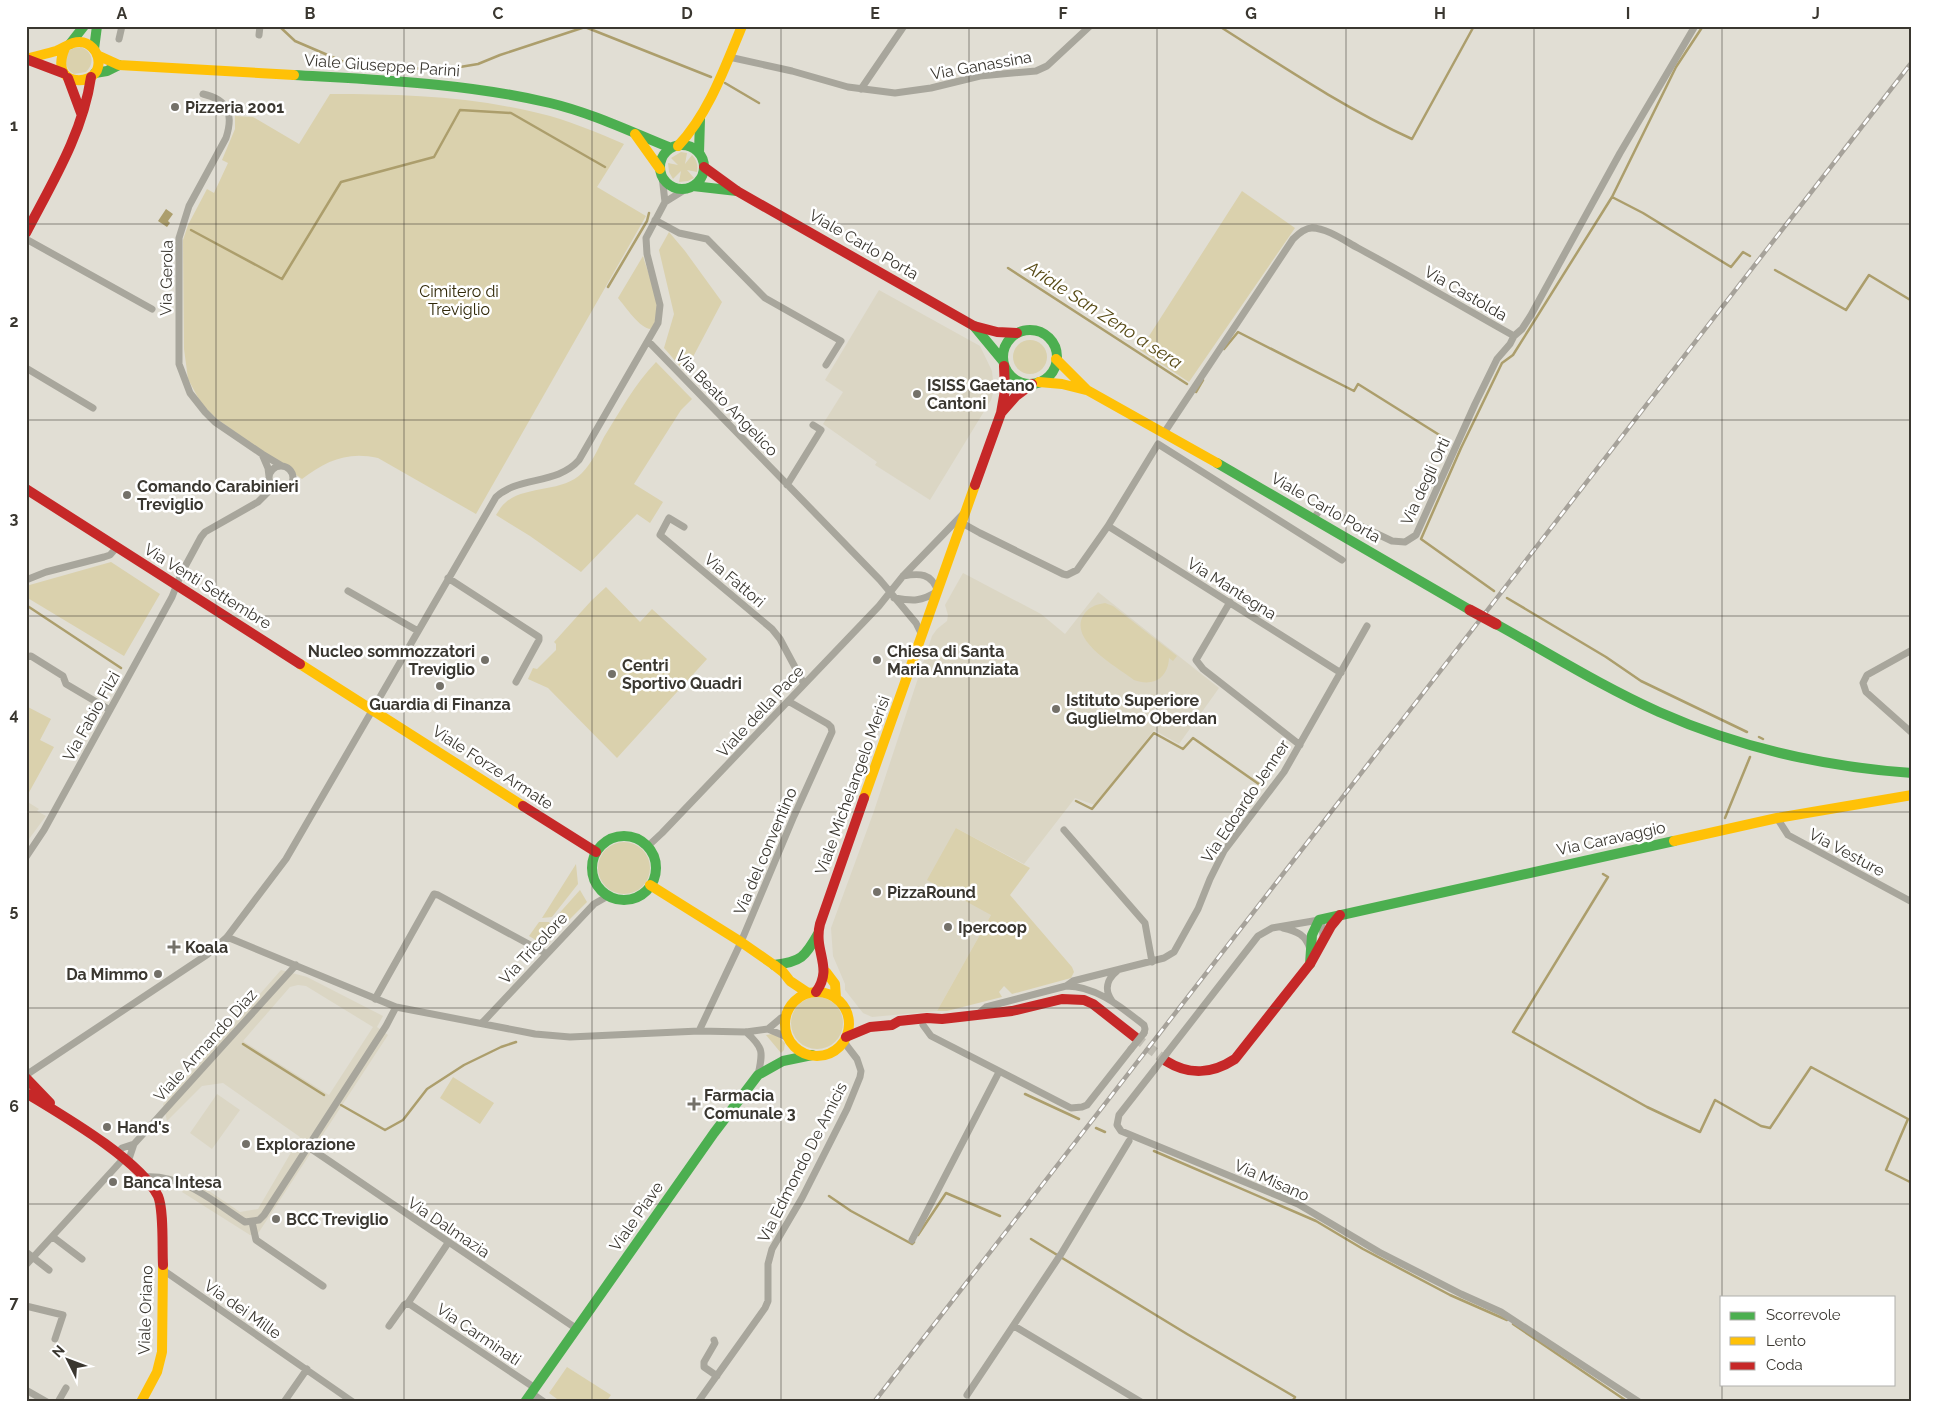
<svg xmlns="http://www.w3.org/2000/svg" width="1938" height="1428" viewBox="0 0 1938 1428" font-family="Raleway,sans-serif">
<rect width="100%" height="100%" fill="#e1ded4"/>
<path fill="#dbd6c4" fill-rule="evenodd" d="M 879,290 L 980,346 L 992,371 L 994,390 L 991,400 L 930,500 L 875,465 L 877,462 L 823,424 L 843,392 L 825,380 Z
M 963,573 L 1041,614 L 1065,634 L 1098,592 L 1219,688 L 1179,744 L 1154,730 L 1095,805 L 1075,798 L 1024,864 L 956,828 L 991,915 L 937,1011 L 872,1017 L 863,1013 L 845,990 L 845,984 L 833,956 L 831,928 L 874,811 L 932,636 L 937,629 L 947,621 L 948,615 L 945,605 Z
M 26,801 L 39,809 L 37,811 L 46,816 L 26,843 Z
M 281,970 L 307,977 L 383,1016 L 377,1027 L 388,1035 L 257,1235 L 250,1235 L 182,1192 L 190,1178 L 240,1212 L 258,1209 L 300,1137 L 223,1083 L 202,1086 L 167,1121 L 163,1104 ZM 298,985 L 306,986 L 373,1027 L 329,1095 L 243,1041 L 290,987 Z
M 217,1094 L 240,1110 L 212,1149 L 190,1133 Z"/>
<path fill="#dad1ad" d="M 81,47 C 93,52 95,63 86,72 L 74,74 C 65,69 60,54 72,49 C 75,47 78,48 81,47 Z
M 330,94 C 400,94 469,96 538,113 C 568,120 596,132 624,144 L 597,187 L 646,216 L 476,514 L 378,458 C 347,451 326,461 302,479 L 217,419 L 202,405 L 188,379 L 184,349 L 183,240 L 188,225 L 207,189 L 214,193 L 228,163 L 222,160 L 235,129 L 235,116 L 253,117 L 299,144 Z
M 681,152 L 687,153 L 685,164 L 692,155 C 697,160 698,165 697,172 L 687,170 L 694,178 L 688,181 L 679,182 L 681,171 L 673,179 L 669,172 L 668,163 L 678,165 L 671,158 Z
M 1242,191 L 1295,228 L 1189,382 L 1140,350 Z
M 669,232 L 685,251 L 722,302 L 685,372 L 664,348 L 674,314 L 659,250 Z
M 643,256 C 649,278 666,309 651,329 C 640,329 625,306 618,298 Z
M1013 357a17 17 0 1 1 34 0a17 17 0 1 1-34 0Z
M 656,362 L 692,399 L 681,410 L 634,484 L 663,502 L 650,523 L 637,514 L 581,572 L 530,536 L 496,515 C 499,511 501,506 505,503 C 524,485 563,493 582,473 C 592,463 598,449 604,437 C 620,411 635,384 656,362 Z
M 111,562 L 160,594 L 124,656 L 26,597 L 26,586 Z
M 606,587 L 640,622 L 652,609 L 707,659 L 617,758 L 548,688 L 528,679 L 533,668 L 537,669 L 556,650 L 556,644 L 554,642 L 591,601 Z
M 1105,603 L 1113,606 L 1177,656 L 1173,661 L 1169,658 C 1168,679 1152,687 1134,680 C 1117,667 1069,641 1083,616 C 1088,607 1095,605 1105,603 Z
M 26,706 L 51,719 L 40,740 L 54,747 L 27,796 Z
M 956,828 L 1030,868 L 1010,895 L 1072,967 L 1074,972 L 1071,978 L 1012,994 L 1004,986 L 999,992 L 1002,997 L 947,1011 L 937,1011 L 991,915 L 927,880 Z
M598 868a26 26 0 1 1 52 0a26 26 0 1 1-52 0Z
M 576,864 L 578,884 L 552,917 L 542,918 Z
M 580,890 L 587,902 L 558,931 L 555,918 Z
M 539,922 L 549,922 L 555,936 L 546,946 L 529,936 Z
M791 1023a26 26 0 1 1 52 0a26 26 0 1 1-52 0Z
M 772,1034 L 779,1037 L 785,1043 L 784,1050 L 781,1053 L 766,1035 Z
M 453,1077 L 494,1103 L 480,1124 L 440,1098 Z
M 567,1367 L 611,1395 L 606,1402 L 561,1402 L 549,1393 Z"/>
<path fill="#ac9e6c" d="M 166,209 L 173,214 L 168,221 L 170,223 L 167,227 L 158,221 Z"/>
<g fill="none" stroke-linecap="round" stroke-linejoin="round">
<path stroke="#ac9e6c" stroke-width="2.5" d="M 279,26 L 295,41 L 351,65 L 442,70 L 478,64 L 500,55 L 585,27 L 711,77
M 1104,26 L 1105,26
M 1219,26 C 1282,66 1344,108 1412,139 L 1474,26
M 725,83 L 759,103
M 1612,197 L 1643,213 L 1731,267 L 1743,252 L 1750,256
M 191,230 L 282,279 L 341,182 L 434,157 L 460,110 L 511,113 L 605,167
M 1008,268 L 1187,384
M 1775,270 L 1846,310 L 1869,275 L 1912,301
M 608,287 L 647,221 L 649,213
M 1224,349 L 1238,332 L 1354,391 L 1358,384 L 1449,441
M 1196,392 L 1203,380
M 1494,591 L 1421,539 L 1461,448 L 1502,363 L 1513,355 L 1612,197 L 1676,67 L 1703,26
M 1507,598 L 1606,657 L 1641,681 L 1747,732
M 26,605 L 121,668
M 1759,737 L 1763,739
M 1076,801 L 1092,809 L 1154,733 L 1183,749 L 1193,738 L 1263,787
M 1725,818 L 1750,757
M 1603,874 L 1608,877 L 1513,1032 L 1647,1107 L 1700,1132 L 1715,1100 L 1761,1126 L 1770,1128 L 1811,1067 L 1908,1119 L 1886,1170 L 1912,1183
M 243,1044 L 324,1095
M 1025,1094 L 1079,1119
M 341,1105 L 385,1130 L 403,1120 L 427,1089 L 464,1065 L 501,1047 L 516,1042
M 1096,1128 L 1105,1132
M 1154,1151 L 1316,1221 L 1363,1249 L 1450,1295 L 1507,1320
M 829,1196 L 851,1211 L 912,1244 L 914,1242
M 918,1235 L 946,1193 L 1000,1216
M 1031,1239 L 1187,1334 L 1295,1397 L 1292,1402
M 1513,1324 L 1628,1402"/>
<path stroke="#c0bdb3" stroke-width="10" stroke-dasharray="10 5" stroke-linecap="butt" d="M 1135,1037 L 1166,1061"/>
<path stroke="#a8a69c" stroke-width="7" d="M 259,35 L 260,26
M 119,39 L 122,26
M 729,57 L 792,71 L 848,87 L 895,93 L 931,88 L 980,76 L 1036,71 L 1047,66 L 1090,26
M 861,89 L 904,26
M 203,94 C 228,100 234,113 226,138 L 189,206 L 179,238 L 179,364 L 190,393 L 205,412 L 215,422 L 262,454
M 662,176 L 665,202
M 655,220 L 679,233 L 707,239 L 765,298 L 841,341 L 826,365
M 26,239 L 152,309
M 648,341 L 880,580 L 916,623 L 922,635
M 26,368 L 93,408
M 1164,433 L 1293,239 C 1298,234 1305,228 1312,228 C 1327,228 1345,241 1358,248 C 1410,276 1462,307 1514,336 L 1522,329 L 1531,315 L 1620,153 L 1695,26
M269 478a12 12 0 1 1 24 0a12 12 0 1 1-24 0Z
M 269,476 L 268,468 L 262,454 L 282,466
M 787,485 L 821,430 L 813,425
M 1314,518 L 1319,511 L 1325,509 L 1392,541 L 1405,542 L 1416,535 L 1475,404 L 1497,359 L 1510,344 L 1514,336
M 962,523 L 980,533 L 1063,574 L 1067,575 L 1077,570 L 1108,526 L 1158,444 L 1342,560
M 1108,526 L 1341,673
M 684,527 L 669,518 L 660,535 L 772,629 L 780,639 L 804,684
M 448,578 L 539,637 L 539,640 L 516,682
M 26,580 L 46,572 L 104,557 L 110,555 L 117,547
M 348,591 L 418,631
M 894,598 C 913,601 921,602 938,591 C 931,573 920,573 903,576
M 1230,602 L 1196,660 L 1203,669 L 1300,745
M 1912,650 L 1867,675 L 1863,683 L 1866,692 L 1912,733
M 26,657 L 31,656 L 63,676 L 66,684 L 110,710
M 1777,818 L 1788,835 L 1912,902
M 1064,830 L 1145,923 L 1152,962
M 647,847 L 662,833 L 879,606 L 903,576 L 964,513
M 26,857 L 44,830 L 172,597 L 181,574 L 201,537 L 205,532 L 258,502 L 273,487
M 1283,928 C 1297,931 1306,935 1310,949
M 227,937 L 396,1007 L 535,1034 L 570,1037 L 699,1031 L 746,1032 L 768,1029 L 789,1038
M 1066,986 L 1073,981 L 1164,958 L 1174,952 L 1198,909 L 1210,879 L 1224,851 L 1284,772 L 1367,626
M 375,999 L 434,894 L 438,895 L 547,954
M 1112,1001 C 1104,990 1107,979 1117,971
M 977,1015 L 986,1007 L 1066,986 C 1096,986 1121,1007 1144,1025 L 1145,1029 L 1144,1033
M 482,1023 L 594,904 L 608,896
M 923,1025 L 931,1036 L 1071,1108 L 1082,1107 L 1087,1105 L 1131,1049
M 768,1029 L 781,1018 L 786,1017
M 699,1031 L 741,942 L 794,816 L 832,732 L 831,727 L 828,724 L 788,701
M 746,1032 C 764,1048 763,1052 758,1075
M 1167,1053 L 1258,936 L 1272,928 L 1319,920 L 1322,925 L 1323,936
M 1155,1069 L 1119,1115 L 1117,1125 L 1121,1131 L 1298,1204 L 1379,1252 L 1461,1294 L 1501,1312 L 1639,1402
M 26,1075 L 208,954 L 227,937 L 286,859 L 496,497 C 519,476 557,485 579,460 L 658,323 L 660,305 L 647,254 L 646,238 L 665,202 L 686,189
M 307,1146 L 577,1329
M 117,1153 L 122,1148 L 134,1144
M 128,1162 L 134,1144 L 296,965
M 143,1177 C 182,1173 214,1202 245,1222 L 259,1220 L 264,1215 L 386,1026 L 396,1007
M 252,1222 L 256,1240 L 323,1286
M 53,1237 L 82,1259
M 912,1240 L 999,1072
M 448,1243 L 408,1303 L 535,1388
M 26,1252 L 49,1270
M 26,1265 L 124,1158
M 163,1270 L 353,1402
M 26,1306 L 63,1315 L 55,1339
M 389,1326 L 404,1305 L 408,1303
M 1014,1326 L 1141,1402
M 714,1340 L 715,1343 L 704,1362 L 704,1367 L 717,1376
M 26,1390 L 47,1402
M 531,1393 L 544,1402
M 967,1395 L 1061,1254 L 1129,1141
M 58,1402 L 66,1388
M 284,1402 L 307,1369
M 698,1402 L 765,1308 L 768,1301 L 768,1264 L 772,1249 L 802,1198 L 847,1109 L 860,1077 L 861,1071 L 857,1059 L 847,1046 L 844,1040"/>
<path stroke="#4caf50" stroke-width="10" d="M 70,44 L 84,26
M 94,49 L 97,26
M 95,73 L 107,71 L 119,65
M 294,75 C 380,80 466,83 550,103 C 592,113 631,132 671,148
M660 167a22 22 0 1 1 44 0a22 22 0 1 1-44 0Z
M 699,153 L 700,119
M 693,186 L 737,191
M 974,326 L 1003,361
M1003 357a27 27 0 1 1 54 0a27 27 0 1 1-54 0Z
M 1217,463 L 1470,610
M 1496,624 C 1550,654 1603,687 1659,712 C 1740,748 1824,767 1912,773
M592 868a32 32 0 1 1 64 0a32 32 0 1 1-64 0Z
M 1310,964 L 1312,935 L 1319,920 L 1674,841
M 774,965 C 801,962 805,957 818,934
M 525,1402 L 714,1133 L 758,1075 L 783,1061 L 812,1055"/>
<path stroke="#ffc107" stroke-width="10" d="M 97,55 L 119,65 L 294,75
M 26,59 C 36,56 46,54 56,51 C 62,49 67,45 73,43 C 89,38 101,53 98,67 C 94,87 48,87 65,48
M 635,134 L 660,169
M 678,146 C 709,113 725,67 742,26
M 1056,359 L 1087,390 L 1217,463
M 1039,382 L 1062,384 L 1086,390
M 300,664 L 523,806
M 864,798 L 975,485
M 1674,841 L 1777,818 L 1912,795
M 650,885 L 741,942 L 774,965 L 783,972 L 790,981 L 808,993
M 826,972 L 835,984 L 836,998
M785 1024a32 32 0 1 1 64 0a32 32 0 1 1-64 0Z
M 141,1402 L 157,1372 L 162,1352 L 163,1265"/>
<path stroke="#c62828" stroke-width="10" d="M 26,59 L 63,73
M 68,78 L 81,113
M 704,167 L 737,191 L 974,326 L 997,332 L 1017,333
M 26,233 C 52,183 83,133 91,77
M 1001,413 L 1016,396 L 1032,384
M 975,485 L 1001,413 L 1005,390 L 1004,366
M 26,489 L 300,664
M 523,806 L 596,852
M 816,992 C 834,967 813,952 820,924 L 864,798
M 846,1037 L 870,1027 L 892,1025 L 899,1021 L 927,1018 L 942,1019 L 1012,1011 L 1062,999 L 1084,1000 L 1093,1004 L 1135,1037
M 1166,1061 C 1190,1076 1212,1074 1235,1059 L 1310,964 L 1331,926 L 1340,915
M 26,1078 L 50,1103
M 26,1093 C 62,1115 139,1159 158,1196 C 164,1210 162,1248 163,1265"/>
<g stroke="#a6a29a" stroke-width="4.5">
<path id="rail" d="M 874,1402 L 1912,62"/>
</g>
<use href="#rail" stroke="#fff" stroke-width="2.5" stroke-dasharray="8" stroke-linecap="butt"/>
<path stroke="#a8a69c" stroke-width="7" d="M 1131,1049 L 1144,1033
M 1155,1069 L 1167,1053"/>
<path stroke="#c62828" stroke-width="11" d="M 1470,610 L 1496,624"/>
</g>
<path fill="none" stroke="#3a3730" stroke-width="1" stroke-opacity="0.55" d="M 216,26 L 216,1402M 404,26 L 404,1402M 592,26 L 592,1402M 781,26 L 781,1402M 969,26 L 969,1402M 1157,26 L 1157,1402M 1346,26 L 1346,1402M 1534,26 L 1534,1402M 1722,26 L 1722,1297M 26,224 L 1912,224M 26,420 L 1912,420M 26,616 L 1912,616M 26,812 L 1912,812M 26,1008 L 1912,1008M 26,1204 L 1912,1204M 1722,1384 L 1722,1402"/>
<g fill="#747169" stroke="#fff" stroke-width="2">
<circle cx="175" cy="107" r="5"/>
<circle cx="917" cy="394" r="5"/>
<circle cx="127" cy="495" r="5"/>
<circle cx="485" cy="660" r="5"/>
<circle cx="877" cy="660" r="5"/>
<circle cx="612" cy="674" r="5"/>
<circle cx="440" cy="686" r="5"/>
<circle cx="1056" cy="709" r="5"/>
<circle cx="877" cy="892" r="5"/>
<circle cx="948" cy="927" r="5"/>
<path d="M171.5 939.5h5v5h5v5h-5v5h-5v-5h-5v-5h5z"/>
<circle cx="158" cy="974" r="5"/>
<path d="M691.5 1096.5h5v5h5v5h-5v5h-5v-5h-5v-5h5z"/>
<circle cx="107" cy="1127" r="5"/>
<circle cx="246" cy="1144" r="5"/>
<circle cx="113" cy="1182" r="5"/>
<circle cx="276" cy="1219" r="5"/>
</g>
<g text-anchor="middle" stroke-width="5" stroke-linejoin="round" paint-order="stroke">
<g font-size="16" fill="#3a3730" stroke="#fff">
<text transform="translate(382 65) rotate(4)" y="6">Viale Giuseppe Parini</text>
<text transform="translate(981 65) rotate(-10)" y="6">Via Ganassina</text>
<text transform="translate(864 244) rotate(30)" y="6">Viale Carlo Porta</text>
<text transform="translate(166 278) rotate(-89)" y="6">Via Gerola</text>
<text transform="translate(1466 293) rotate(30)" y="6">Via Castolda</text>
<text transform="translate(727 403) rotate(46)" y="6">Via Beato Angelico</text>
<text transform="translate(1425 481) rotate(-65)" y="6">Via degli Orti</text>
<text transform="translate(1326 507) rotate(30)" y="6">Viale Carlo Porta</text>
<text transform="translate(735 580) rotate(40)" y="6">Via Fattori</text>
<text transform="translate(208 586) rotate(32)" y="6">Via Venti Settembre</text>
<text transform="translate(1232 588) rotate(32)" y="6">Via Mantegna</text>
<text transform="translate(760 711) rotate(-47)" y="6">Viale della Pace</text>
<text transform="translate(91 716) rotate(-61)" y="6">Via Fabio Filzi</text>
<text transform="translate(493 767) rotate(33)" y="6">Viale Forze Armate</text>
<text transform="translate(852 785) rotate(-70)" y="6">Viale Michelangelo Merisi</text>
<text transform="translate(1245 801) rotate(-56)" y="6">Via Edoardo Jenner</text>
<text transform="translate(1611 838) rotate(-12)" y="6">Via Caravaggio</text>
<text transform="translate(765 851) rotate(-67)" y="6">Via del conventino</text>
<text transform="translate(1847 852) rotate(28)" y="6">Via Vesture</text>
<text transform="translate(533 948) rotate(-47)" y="6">Via Tricolore</text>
<text transform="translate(205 1045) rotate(-48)" y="6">Viale Armando Diaz</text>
<text transform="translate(802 1162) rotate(-63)" y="6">Via Edmondo De Amicis</text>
<text transform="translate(1272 1180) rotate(24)" y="6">Via Misano</text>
<text transform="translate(636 1216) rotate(-55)" y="6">Viale Piave</text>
<text transform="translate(449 1227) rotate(34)" y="6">Via Dalmazia</text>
<text transform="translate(243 1309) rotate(35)" y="6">Via dei Mille</text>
<text transform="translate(145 1310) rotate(-88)" y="6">Viale Oriano</text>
<text transform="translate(479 1334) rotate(34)" y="6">Via Carminati</text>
</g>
<g font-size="16" font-weight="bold" fill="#3a3730" stroke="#fff" text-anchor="start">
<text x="185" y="113">Pizzeria 2001</text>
<text x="927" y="391">ISISS Gaetano<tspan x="927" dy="18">Cantoni</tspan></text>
<text x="137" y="492">Comando Carabinieri<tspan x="137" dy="18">Treviglio</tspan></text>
<text x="475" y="657" text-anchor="end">Nucleo sommozzatori<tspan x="475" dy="18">Treviglio</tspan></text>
<text x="887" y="657">Chiesa di Santa<tspan x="887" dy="18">Maria Annunziata</tspan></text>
<text x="622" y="671">Centri<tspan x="622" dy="18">Sportivo Quadri</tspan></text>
<text x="1066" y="706">Istituto Superiore<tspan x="1066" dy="18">Guglielmo Oberdan</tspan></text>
<text x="440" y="710" text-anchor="middle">Guardia di Finanza</text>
<text x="887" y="898">PizzaRound</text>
<text x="958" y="933">Ipercoop</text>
<text x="185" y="953">Koala</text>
<text x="148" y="980" text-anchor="end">Da Mimmo</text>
<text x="704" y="1101">Farmacia<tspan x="704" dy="18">Comunale 3</tspan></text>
<text x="117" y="1133">Hand's</text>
<text x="256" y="1150">Explorazione</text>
<text x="123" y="1188">Banca Intesa</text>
<text x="286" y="1225">BCC Treviglio</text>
</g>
<g font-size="16" fill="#312909" stroke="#fff">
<text x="459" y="297">Cimitero di<tspan x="459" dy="18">Treviglio</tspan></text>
</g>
<g font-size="18" font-style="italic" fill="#584b16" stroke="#fff">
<text transform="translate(1104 315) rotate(33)" y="6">Ariale San Zeno a sera</text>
</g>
</g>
<rect width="1938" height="1428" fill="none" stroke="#ffffff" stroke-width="55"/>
<rect x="1720" y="1296" width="175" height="90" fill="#ffffff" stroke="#b0afac"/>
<rect x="1730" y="1312" width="25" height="8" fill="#4caf50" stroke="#b0afac"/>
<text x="1766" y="1320" font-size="15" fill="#3a3730">Scorrevole</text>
<rect x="1730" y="1337" width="25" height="8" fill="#ffc107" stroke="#b0afac"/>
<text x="1766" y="1346" font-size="15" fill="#3a3730">Lento</text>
<rect x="1730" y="1362" width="25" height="8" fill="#c62828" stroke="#b0afac"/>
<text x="1766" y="1370" font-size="15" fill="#3a3730">Coda</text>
<g transform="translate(68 1360) rotate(312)" stroke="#ffffff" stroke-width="4" paint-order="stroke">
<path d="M0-4L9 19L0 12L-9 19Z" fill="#3a3730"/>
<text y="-8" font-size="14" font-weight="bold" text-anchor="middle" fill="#3a3730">N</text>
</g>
<rect x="28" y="28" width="1882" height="1372" fill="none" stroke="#3a3730" stroke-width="2"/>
<g font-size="16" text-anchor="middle" font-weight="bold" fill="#3a3730">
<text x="122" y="19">A</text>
<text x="310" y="19">B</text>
<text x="498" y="19">C</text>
<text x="687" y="19">D</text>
<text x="875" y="19">E</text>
<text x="1063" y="19">F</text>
<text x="1251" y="19">G</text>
<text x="1440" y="19">H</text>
<text x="1628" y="19">I</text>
<text x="1816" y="19">J</text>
<text x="14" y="131">1</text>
<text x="14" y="327">2</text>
<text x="14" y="524">3</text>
<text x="14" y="720">4</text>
<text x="14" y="916">5</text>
<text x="14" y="1112">6</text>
<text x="14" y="1308">7</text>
</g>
</svg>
